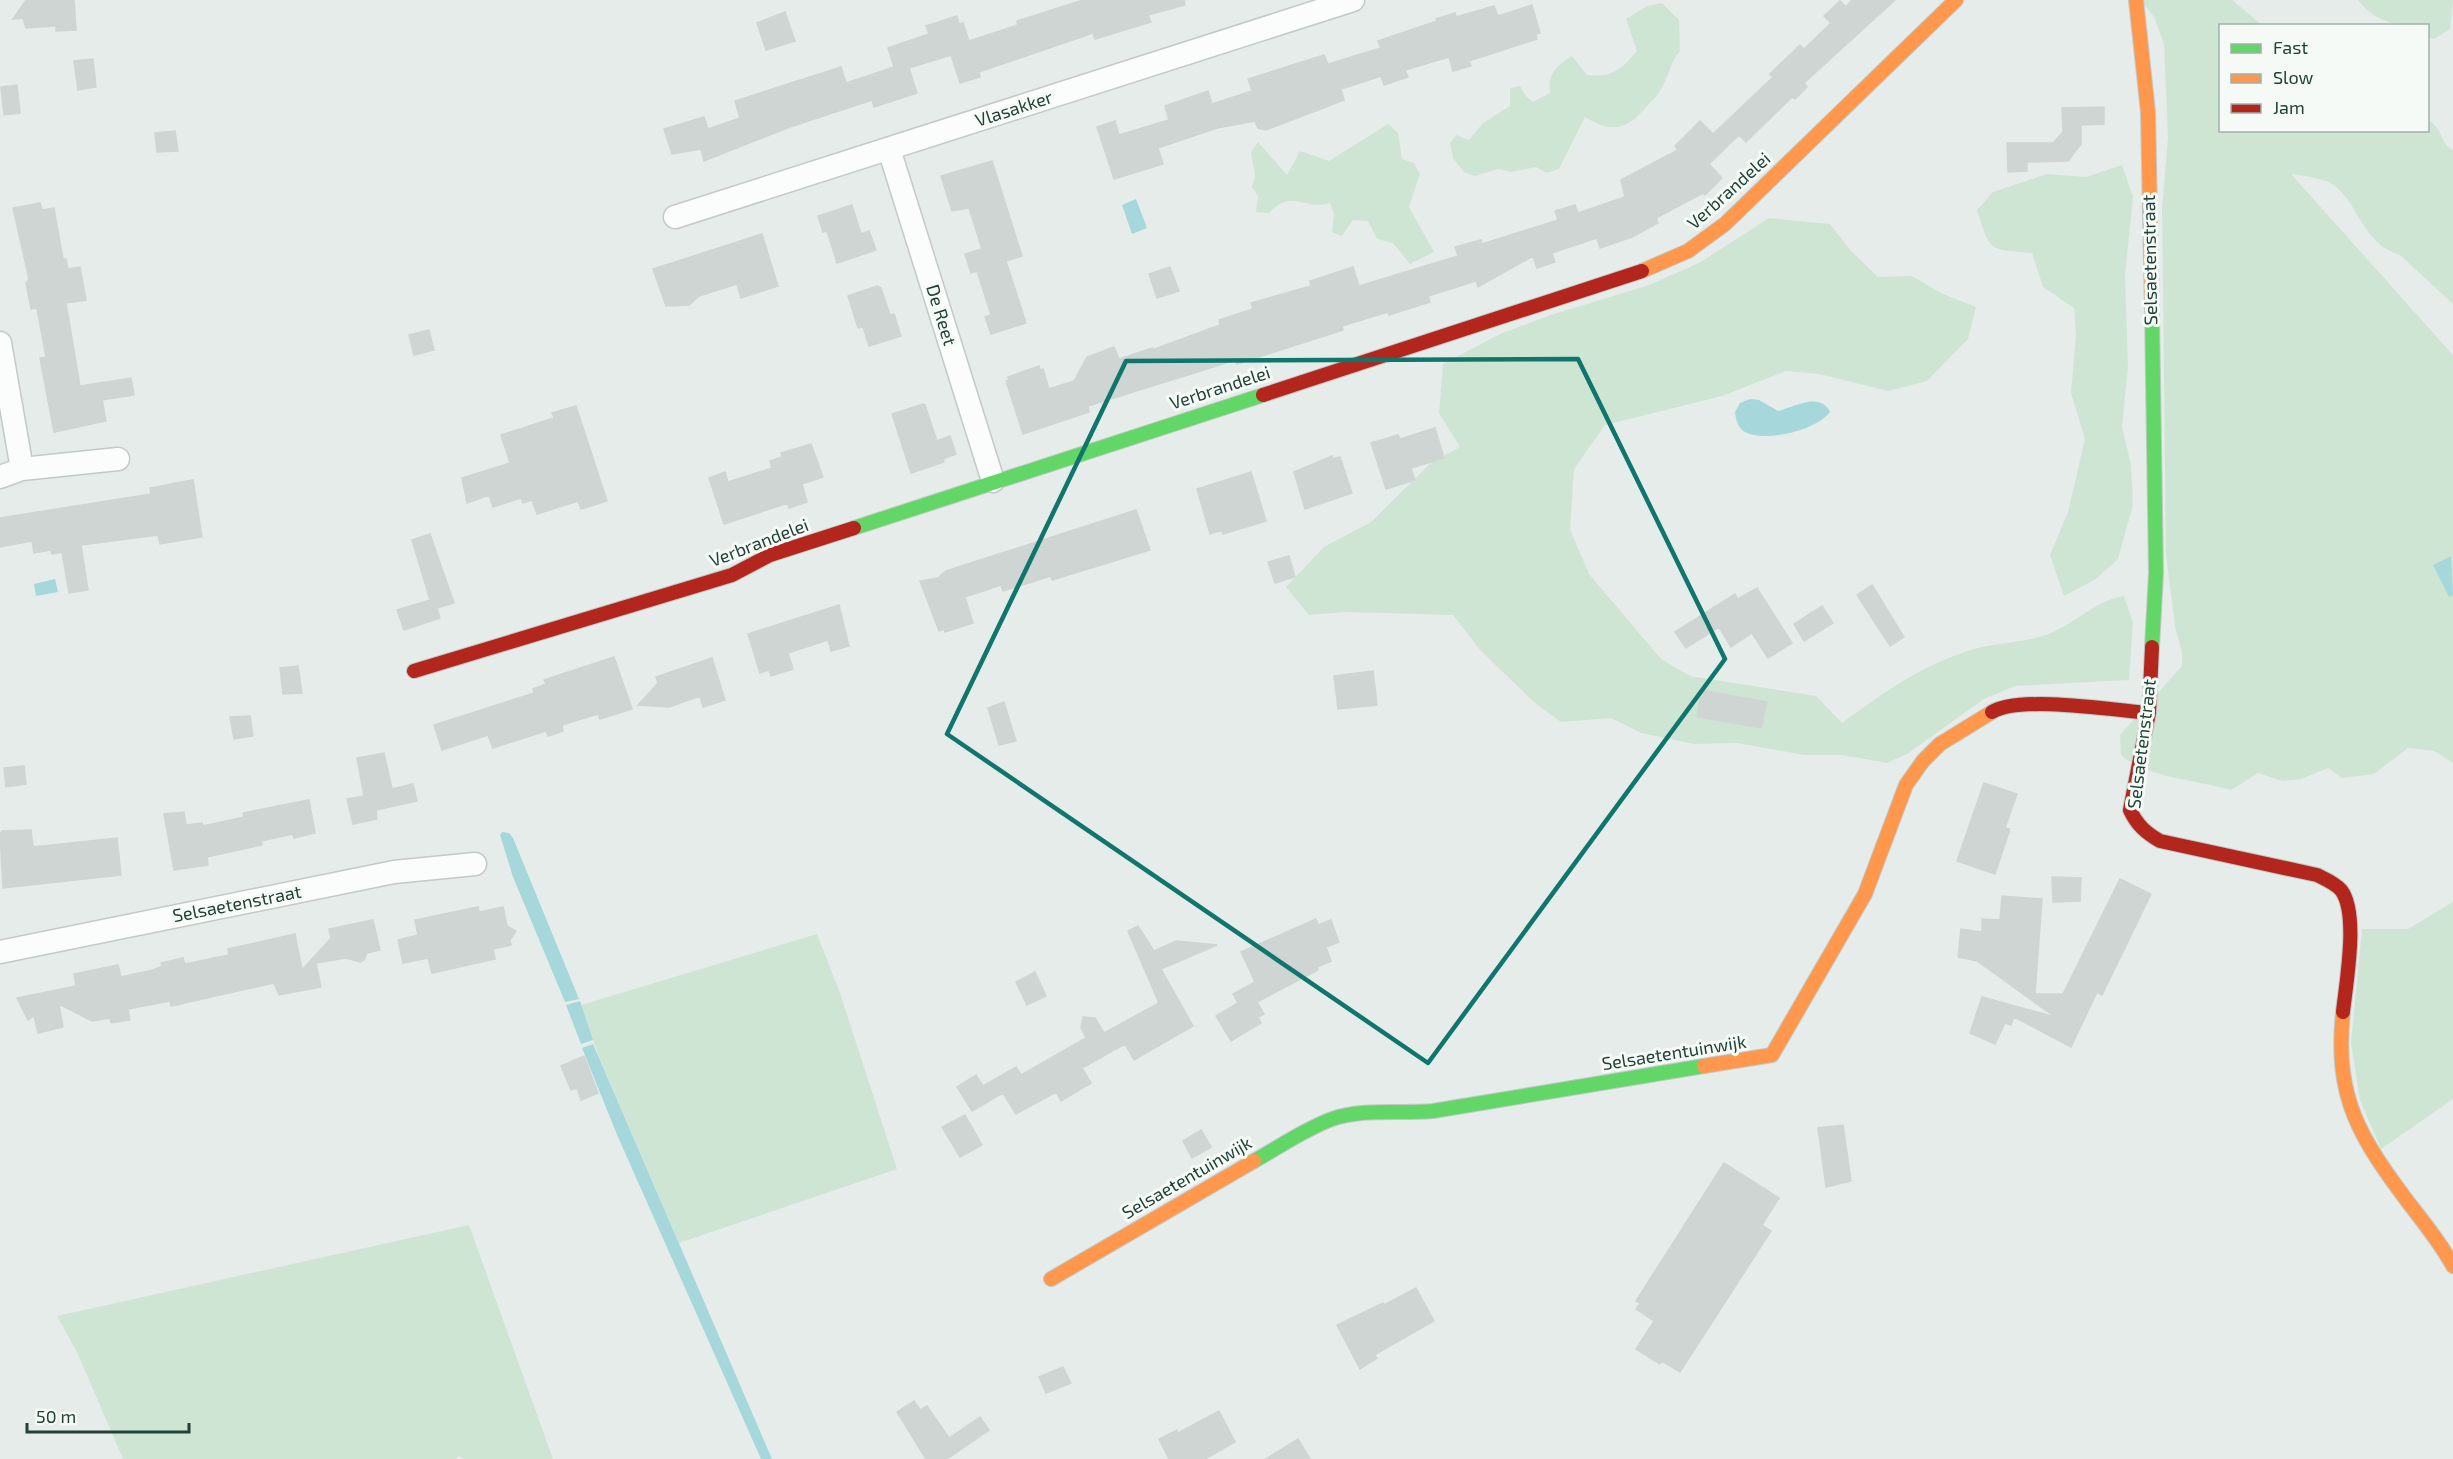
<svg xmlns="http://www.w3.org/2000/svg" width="2453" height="1459" viewBox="0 0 2453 1459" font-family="'Exo 2',sans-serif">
<rect width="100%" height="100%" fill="#e6ece9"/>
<path fill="#cfe5d4" d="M 2141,0 L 2232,0 L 2262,25 L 2220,26 L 2220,130 L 2428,130 L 2428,120 C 2443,128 2440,144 2453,150 L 2453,304 L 2400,255 C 2359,243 2358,196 2328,182 C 2318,178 2301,175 2291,174 L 2453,355 L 2453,763 L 2434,751 L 2408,748 L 2374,774 L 2342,778 L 2328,768 L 2301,779 L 2282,781 L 2258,773 L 2231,790 C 2197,780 2147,778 2121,755 L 2120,735 L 2182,666 L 2182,653 L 2175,626 L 2166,555 L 2162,208 L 2168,138 L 2164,44 L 2154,17 Z
M 2358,0 L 2453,0 L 2450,29 L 2434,39 L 2428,37 L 2428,26 C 2398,26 2377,24 2358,0 Z
M 1662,3 L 1679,20 L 1680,51 C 1670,63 1669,76 1661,89 C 1658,96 1651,101 1646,107 C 1626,131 1611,133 1585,117 L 1559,169 L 1547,173 L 1536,167 L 1511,172 L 1498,169 L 1475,176 L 1464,172 L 1453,158 L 1450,143 L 1456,135 L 1469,140 L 1483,123 L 1510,106 L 1510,88 L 1520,86 L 1526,96 L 1533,102 L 1550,93 C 1547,74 1557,65 1572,56 L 1587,75 C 1611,78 1622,69 1637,51 L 1626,19 L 1647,6 Z
M 1388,124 L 1398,133 L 1402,159 L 1414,163 L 1420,174 L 1409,207 L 1434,252 L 1410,264 L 1393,243 L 1377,239 L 1368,221 L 1353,220 L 1342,236 L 1332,232 L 1334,214 L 1330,203 C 1305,211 1292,188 1269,213 L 1256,212 L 1258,196 L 1252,187 L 1255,176 L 1251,152 L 1258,142 L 1287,175 L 1300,151 L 1329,161 Z
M 2122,165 L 2133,197 L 2125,276 L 2128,367 L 2122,427 L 2131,465 L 2133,505 L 2118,559 L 2096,579 L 2064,596 L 2050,555 L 2068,512 L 2085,439 L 2071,393 L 2076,335 L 2074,308 L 2043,287 L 2032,253 C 1988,249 1991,253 1977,210 L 1993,192 L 2047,174 L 2086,177 Z
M 1769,218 L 1830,224 L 1851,251 L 1878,277 L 1912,276 L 1943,294 L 1976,307 L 1968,339 L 1927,381 L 1888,391 L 1819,374 L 1786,371 L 1722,396 L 1605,425 L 1574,469 L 1570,529 L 1589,574 L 1661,659 L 1690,676 L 1816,696 L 1842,723 C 1884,692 1924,664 1974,649 C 2000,642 2031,643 2055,631 C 2079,620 2097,600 2124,596 L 2133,623 L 2129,680 L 2015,686 L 1984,699 L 1907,754 L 1887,763 L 1842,755 L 1804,755 L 1737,743 L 1694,744 L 1641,733 L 1611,718 L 1561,722 L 1535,703 L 1480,650 L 1453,615 L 1346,612 L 1309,615 L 1286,587 L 1324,547 L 1371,522 L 1433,461 L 1460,447 L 1439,413 L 1443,364 L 1500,334 L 1551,315 L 1649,285 L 1699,263 Z
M 2453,902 L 2453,1099 L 2381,1149 L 2360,1100 L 2351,1043 L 2362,929 L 2408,929 Z
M 817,934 L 840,993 L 897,1169 L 679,1243 L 599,1057 L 581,1005 Z
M 469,1225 L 553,1459 L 463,1459 L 459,1456 L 456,1459 L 123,1459 L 77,1352 L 57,1316 Z"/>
<path fill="#a6d7db" d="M 1136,199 L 1147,228 L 1132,234 L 1122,205 Z
M 1750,399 L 1759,400 L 1778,411 C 1794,407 1820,391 1830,412 C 1817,430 1765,443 1745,432 C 1738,428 1736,420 1735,412 L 1740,403 Z
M 2451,556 L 2453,595 L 2449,597 L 2433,565 Z
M 55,579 L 58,592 L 36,596 L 34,584 Z
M 502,832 L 509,833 L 513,838 L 579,999 L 565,1002 L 513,877 L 500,835 Z
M 580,1001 L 593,1040 L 581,1044 L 566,1005 Z
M 593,1044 L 772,1459 L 761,1459 L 618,1137 L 582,1048 Z"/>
<path fill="#ced5d2" stroke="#cfd5d2" stroke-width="1.5" d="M 26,0 L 74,0 L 76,30 L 56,31 L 56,26 L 26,28 L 23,18 L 13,19 Z
M 1083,0 L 1184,0 L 1185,5 L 1148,15 L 1151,22 L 1095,39 L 1093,33 L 979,72 L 980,77 L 960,83 L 951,55 L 909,68 L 917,93 L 874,107 L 872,100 L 790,127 L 704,161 L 701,149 L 672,154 L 664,129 L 704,117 L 708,129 L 740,118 L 735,101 L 841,67 L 846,83 L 894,67 L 888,48 L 929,34 L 926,26 L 957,16 L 959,24 L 963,23 L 969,41 L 1018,25 L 1017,21 Z
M 1852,0 L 1895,0 L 1804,83 L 1807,87 L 1795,99 L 1792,97 L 1746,142 L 1739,135 L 1709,164 L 1722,178 L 1705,195 L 1703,193 L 1656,218 L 1658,223 L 1632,237 L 1600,248 L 1597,238 L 1552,253 L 1555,262 L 1537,268 L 1533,256 L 1478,287 L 1476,281 L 1428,296 L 1430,302 L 1389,315 L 1388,312 L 1342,326 L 1343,330 L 1237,364 L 1236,360 L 1088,406 L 1089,412 L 1023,434 L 1006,381 L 1009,380 L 1008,377 L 1039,366 L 1040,370 L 1043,369 L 1049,389 L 1074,381 L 1087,357 L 1114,347 L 1119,359 L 1152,348 L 1152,350 L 1220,325 L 1219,320 L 1253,309 L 1251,303 L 1311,286 L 1310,281 L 1353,267 L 1359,286 L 1458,256 L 1455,247 L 1481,240 L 1482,244 L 1558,220 L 1555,211 L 1575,205 L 1578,213 L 1625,197 L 1621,180 L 1678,150 L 1675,146 L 1700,121 L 1713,134 L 1773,77 L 1770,74 L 1800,45 L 1804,49 L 1831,23 L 1824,16 L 1840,1 L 1846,7 Z
M 1532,5 L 1540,33 L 1536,34 L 1537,39 L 1469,61 L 1471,66 L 1453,71 L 1449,57 L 1405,70 L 1408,77 L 1384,85 L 1381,76 L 1341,89 L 1344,100 L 1266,130 L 1258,128 L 1255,121 L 1217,128 L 1158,148 L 1163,164 L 1114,179 L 1097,127 L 1115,121 L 1119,135 L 1169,120 L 1165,106 L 1208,91 L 1212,104 L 1252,91 L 1248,79 L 1324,55 L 1328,64 L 1381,48 L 1378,41 L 1437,21 L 1436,19 L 1455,13 L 1456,17 L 1494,6 L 1498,16 Z
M 785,12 L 795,41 L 766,50 L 757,23 Z
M 93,59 L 96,87 L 78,90 L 74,61 Z
M 17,85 L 20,113 L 4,115 L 1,87 Z
M 2104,107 L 2104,124 L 2081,125 L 2081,144 L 2068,161 L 2027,162 L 2027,171 L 2008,172 L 2007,143 L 2053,143 L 2063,132 L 2062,108 Z
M 175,131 L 178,151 L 157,152 L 155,133 Z
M 992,161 L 1022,256 L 1006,261 L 1026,323 L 991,334 L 985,317 L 991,315 L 977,271 L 971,273 L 965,254 L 982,249 L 969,208 L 952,211 L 941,176 Z
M 40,203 L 42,210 L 54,208 L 63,259 L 66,259 L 68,269 L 80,267 L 86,300 L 66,303 L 80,386 L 131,378 L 134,395 L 102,400 L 106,421 L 54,432 L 40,358 L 46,357 L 37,308 L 31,309 L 26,283 L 29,279 L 13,208 Z
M 852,205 L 861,234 L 869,231 L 876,250 L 837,263 L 827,231 L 823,232 L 818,216 Z
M 762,234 L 778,286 L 741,298 L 737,284 L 699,296 L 689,305 L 666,306 L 653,269 Z
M 1170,267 L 1179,291 L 1157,298 L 1149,274 Z
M 877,286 L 881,288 L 890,315 L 894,314 L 901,336 L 869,346 L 863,327 L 858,328 L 848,296 Z
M 429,330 L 434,350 L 414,355 L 409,335 Z
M 923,404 L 925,405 L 937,441 L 950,436 L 956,454 L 943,459 L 944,462 L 911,473 L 892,414 Z
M 576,406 L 607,501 L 581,509 L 578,501 L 537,514 L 532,500 L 523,503 L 521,498 L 493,507 L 489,495 L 467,503 L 462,478 L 510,463 L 501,435 L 554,418 L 552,413 Z
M 1435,428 L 1444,458 L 1411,468 L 1415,480 L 1386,489 L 1371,443 L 1398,435 L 1400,439 Z
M 811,444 L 823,477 L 802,484 L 807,502 L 789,508 L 788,503 L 724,524 L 709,478 L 725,472 L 728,482 L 772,468 L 770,461 L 782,457 L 781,453 Z
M 1332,456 L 1333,459 L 1340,457 L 1352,493 L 1305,509 L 1294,472 Z
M 1251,472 L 1266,521 L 1223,534 L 1222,530 L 1210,534 L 1197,489 Z
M 193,480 L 202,537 L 160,544 L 158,535 L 81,545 L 88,590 L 69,593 L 62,552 L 52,554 L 51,550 L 34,553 L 32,541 L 0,547 L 0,518 L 151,494 L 150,488 Z
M 1136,510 L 1150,550 L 1052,580 L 1051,576 L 1003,591 L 1001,585 L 965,597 L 973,623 L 945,632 L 944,629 L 939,631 L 920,581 L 938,578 L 946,571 Z
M 430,534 L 454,603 L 437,608 L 440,618 L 404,630 L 397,610 L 430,600 L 412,540 Z
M 1289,556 L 1295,577 L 1275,583 L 1268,562 Z
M 1872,585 L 1904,637 L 1890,646 L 1857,595 Z
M 1757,588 L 1792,643 L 1768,658 L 1752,633 L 1731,647 L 1719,627 L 1686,648 L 1675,632 L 1735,594 L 1738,599 Z
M 839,605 L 849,646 L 831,651 L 828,640 L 788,653 L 793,669 L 771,676 L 769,670 L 760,673 L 748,634 Z
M 1822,606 L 1833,623 L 1804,641 L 1794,624 Z
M 614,657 L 632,709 L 600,719 L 598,714 L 562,725 L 563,731 L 548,736 L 546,731 L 493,748 L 488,735 L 442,750 L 434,725 L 534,693 L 533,689 L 546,684 L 544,680 Z
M 712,658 L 725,700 L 703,707 L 700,696 L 669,707 L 638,705 L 658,683 L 656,677 Z
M 298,666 L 302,693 L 283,694 L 280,668 Z
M 1373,671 L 1377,705 L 1338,709 L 1334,676 Z
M 1701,690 L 1767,702 L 1761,728 L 1697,717 Z
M 1004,702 L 1016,741 L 999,745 L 988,708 Z
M 250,716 L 253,736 L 234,739 L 230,717 Z
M 384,753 L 392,789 L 413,784 L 417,801 L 376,810 L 377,819 L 353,824 L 347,799 L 364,796 L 357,758 Z
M 24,766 L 26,784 L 6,787 L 4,768 Z
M 1984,783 L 2017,794 L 2005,828 L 2010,829 L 1995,874 L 1957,861 Z
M 309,800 L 315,833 L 294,838 L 293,834 L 261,841 L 262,845 L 207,857 L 208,865 L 174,870 L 164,814 L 184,812 L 186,825 L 202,823 L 203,826 L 244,817 L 243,813 Z
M 31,830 L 33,847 L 117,838 L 121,875 L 3,888 L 0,834 L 2,831 Z
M 2052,877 L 2081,878 L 2080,901 L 2053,902 Z
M 2120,879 L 2151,894 L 2102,995 L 2097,992 L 2071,1047 L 2014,1017 L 2011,1025 L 2005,1023 L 1995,1044 L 1970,1033 L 1982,997 L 2055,1017 L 1977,961 L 1958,957 L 1961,929 L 1982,932 L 1982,919 L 2000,920 L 2002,896 L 2042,899 L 2035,994 L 2063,994 Z
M 478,907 L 479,912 L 503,907 L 507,926 L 516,931 L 510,940 L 511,945 L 493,949 L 495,959 L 432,973 L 428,958 L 403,963 L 398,940 L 418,935 L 415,920 Z
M 1316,919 L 1318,925 L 1331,920 L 1339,942 L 1326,947 L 1331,961 L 1317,967 L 1318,970 L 1257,1002 L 1264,1014 L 1258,1017 L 1261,1023 L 1231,1041 L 1216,1016 L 1238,1003 L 1233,994 L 1255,982 L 1241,952 Z
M 373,920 L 380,950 L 367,953 L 364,960 L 360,962 L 346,958 L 316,963 L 321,987 L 279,995 L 274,983 L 171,1006 L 170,1001 L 128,1009 L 130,1020 L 111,1023 L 110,1018 L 92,1021 L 59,1004 L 63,1027 L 38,1033 L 34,1016 L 28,1020 L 17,998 L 76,986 L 74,974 L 118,965 L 121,977 L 153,970 L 162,966 L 161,963 L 183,958 L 185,964 L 229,955 L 228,949 L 295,934 L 302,970 L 331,938 L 329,929 Z
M 1138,926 L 1154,951 L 1176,941 L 1217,945 L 1161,969 L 1193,1026 L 1134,1060 L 1125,1044 L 1082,1068 L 1091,1083 L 1061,1101 L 1056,1092 L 1016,1114 L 1003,1093 L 972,1111 L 957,1087 L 976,1075 L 983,1086 L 1016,1067 L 1021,1075 L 1086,1038 L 1081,1028 L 1083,1017 L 1095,1018 L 1104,1033 L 1159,1003 L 1128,931 Z
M 1035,972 L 1046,996 L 1027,1005 L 1016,982 Z
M 584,1056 L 598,1093 L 581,1100 L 577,1088 L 571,1090 L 561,1066 Z
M 965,1115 L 982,1145 L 960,1157 L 942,1127 Z
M 1843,1125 L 1851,1181 L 1826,1187 L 1818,1128 Z
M 1201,1130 L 1211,1147 L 1192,1158 L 1183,1141 Z
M 1724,1163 L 1779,1198 L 1762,1225 L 1771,1231 L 1680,1372 L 1662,1361 L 1660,1364 L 1636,1349 L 1654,1321 L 1636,1309 L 1640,1303 L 1636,1301 Z
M 1416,1288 L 1434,1321 L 1374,1355 L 1377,1358 L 1360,1369 L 1337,1325 L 1383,1303 L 1384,1305 Z
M 1063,1367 L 1071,1383 L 1046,1393 L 1039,1377 Z
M 914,1401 L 920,1410 L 927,1406 L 949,1438 L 980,1417 L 989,1430 L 947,1459 L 926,1459 L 897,1412 Z
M 1219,1411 L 1235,1442 L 1205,1459 L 1169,1459 L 1159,1439 L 1177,1430 L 1178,1433 Z
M 1298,1439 L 1310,1459 L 1266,1459 Z"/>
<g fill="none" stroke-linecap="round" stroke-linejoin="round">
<g stroke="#c3c9c6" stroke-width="25">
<path id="street" d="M 889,149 L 993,481
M 675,217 L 1353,0
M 0,343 L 22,469
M 0,477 L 22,469 L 118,459
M 0,952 L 394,872 L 475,864"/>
</g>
<g stroke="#c1c9c6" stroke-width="16">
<path id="fast" d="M 2152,314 L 2156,573 L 2152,647
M 854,528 L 1263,395
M 1254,1161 C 1279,1147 1305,1129 1332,1119 C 1363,1108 1400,1114 1433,1111 L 1704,1066"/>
</g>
<g stroke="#c1c9c6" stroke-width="16">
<path id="slow" d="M 2136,0 L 2148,112 L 2152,314
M 1642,271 L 1688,251 L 1725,224 L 1956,0
M 2343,1012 C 2334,1099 2360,1138 2411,1206 C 2426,1225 2441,1244 2453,1266
M 1704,1066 L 1772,1055 L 1865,894 L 1906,785 L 1923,761 L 1940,744 L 1992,712
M 1051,1279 L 1254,1161"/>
</g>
<g stroke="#c1c9c6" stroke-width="16">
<path id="jam" d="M 1263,395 L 1642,271
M 2152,647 L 2149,713 L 2130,810 C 2137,825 2146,833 2160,841 L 2317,875 C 2325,879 2335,883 2341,890 C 2359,913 2346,983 2343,1012
M 414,671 L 732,575 L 770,555 L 854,528
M 1992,712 C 2021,695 2113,710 2149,713"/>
</g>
<use href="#street" stroke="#fbfcfc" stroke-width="22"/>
<use href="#fast" stroke="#63d668" stroke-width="14"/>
<use href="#slow" stroke="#ff974d" stroke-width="14"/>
<use href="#jam" stroke="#b3261e" stroke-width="14"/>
</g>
<path fill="none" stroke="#0f766e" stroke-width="4.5" stroke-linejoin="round" d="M 1578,359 L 1725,659 L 1428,1063 L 947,734 L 1126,361 Z"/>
<g text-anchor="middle" stroke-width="6" stroke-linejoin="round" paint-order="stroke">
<g font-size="18" fill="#224137" stroke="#f5faf7">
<text transform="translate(1014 109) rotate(-18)" y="6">Vlasakker</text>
<text transform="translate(1729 191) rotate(-42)" y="6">Verbrandelei</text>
<text transform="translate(2150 260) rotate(-91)" y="6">Selsaetenstraat</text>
<text transform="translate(941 315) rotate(73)" y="6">De Reet</text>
<text transform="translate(1220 388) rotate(-18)" y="6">Verbrandelei</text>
<text transform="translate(759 543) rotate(-21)" y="6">Verbrandelei</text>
<text transform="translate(2142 744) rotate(-83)" y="6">Selsaetenstraat</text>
<text transform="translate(237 904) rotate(-11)" y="6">Selsaetenstraat</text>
<text transform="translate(1674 1053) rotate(-9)" y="6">Selsaetentuinwijk</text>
<text transform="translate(1187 1178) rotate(-30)" y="6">Selsaetentuinwijk</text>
</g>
</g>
<rect x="2219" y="24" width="210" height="108" fill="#f5faf7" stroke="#a1b0aa" stroke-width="1.5"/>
<rect x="2231" y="44" width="30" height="9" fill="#63d668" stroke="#a1b0aa" stroke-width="1.5"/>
<text x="2273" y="54" font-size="18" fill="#224137">Fast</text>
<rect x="2231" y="74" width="30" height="9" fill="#ff974d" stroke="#a1b0aa" stroke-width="1.5"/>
<text x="2273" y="84" font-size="18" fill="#224137">Slow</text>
<rect x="2231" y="104" width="30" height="9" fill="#b3261e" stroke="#a1b0aa" stroke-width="1.5"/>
<text x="2273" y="114" font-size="18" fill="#224137">Jam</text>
<path d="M27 1423v9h162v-9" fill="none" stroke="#224137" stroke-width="3"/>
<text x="36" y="1423" font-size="18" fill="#224137" stroke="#f5faf7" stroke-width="4.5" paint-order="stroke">50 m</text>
</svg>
